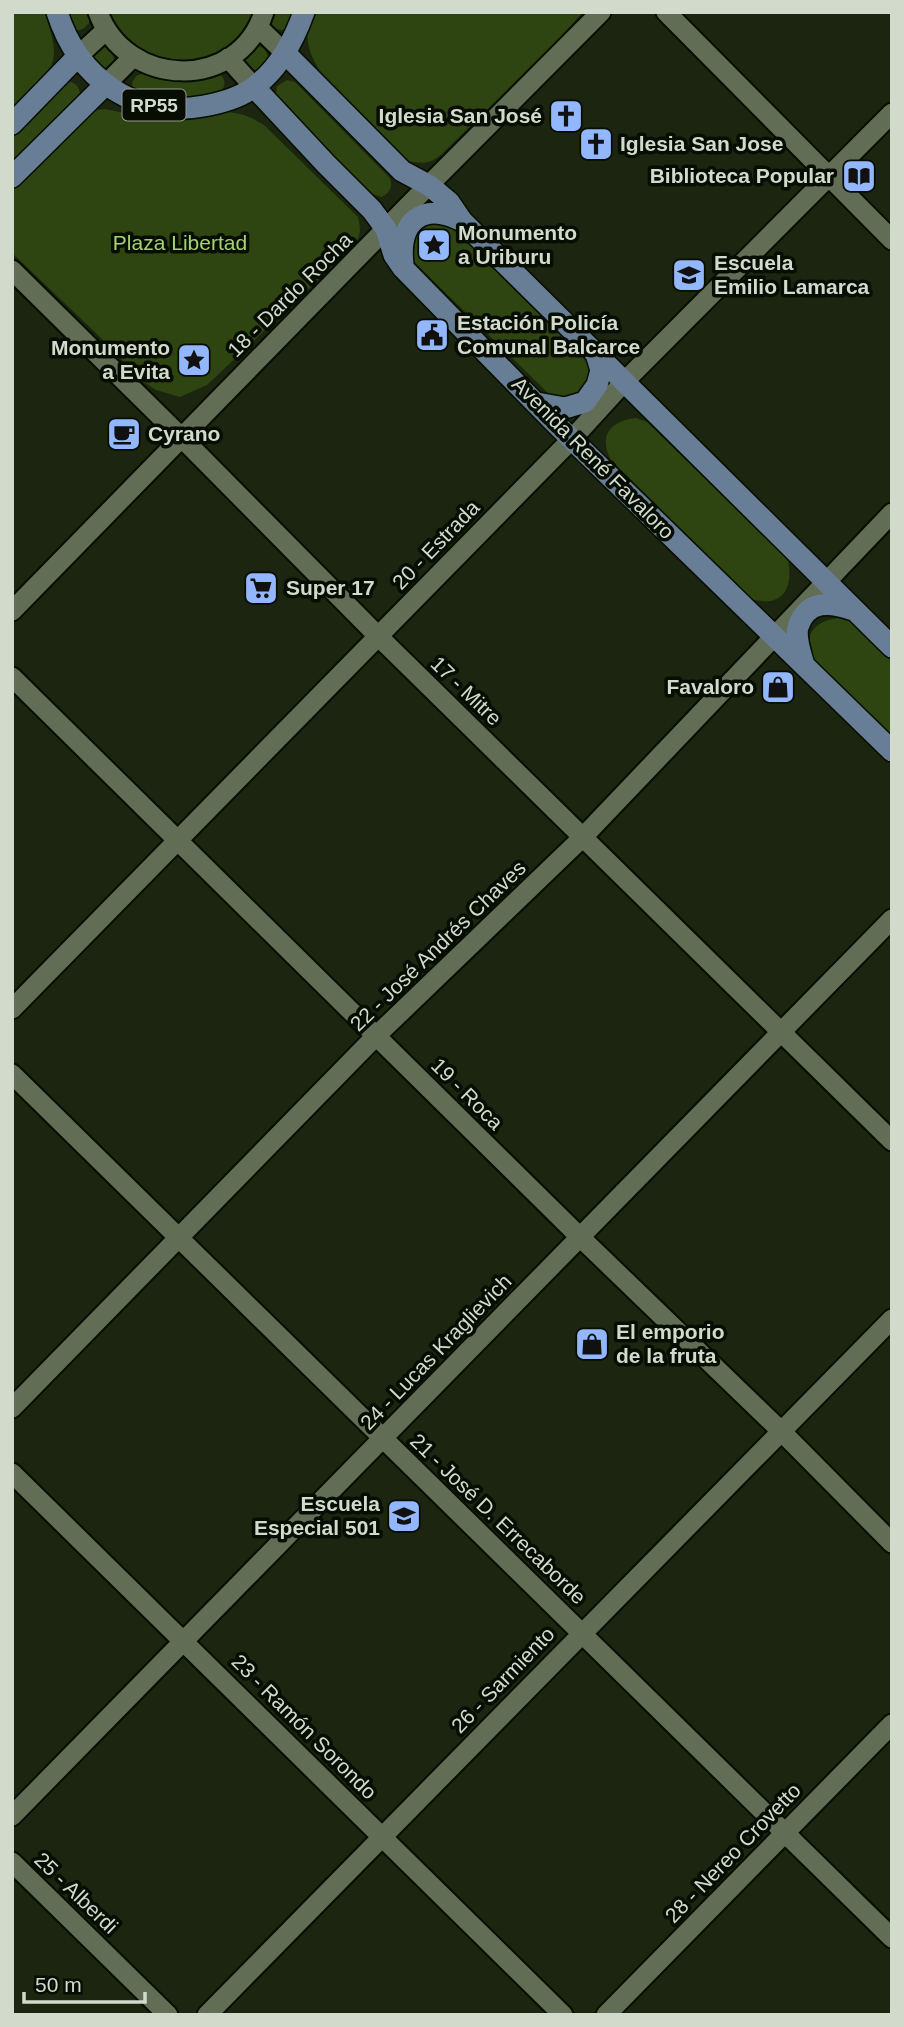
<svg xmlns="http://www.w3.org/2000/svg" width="904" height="2027" viewBox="0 0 904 2027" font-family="Arial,sans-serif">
<rect width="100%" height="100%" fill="#1b250f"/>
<path fill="#2e4411" d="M 12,12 L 45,12 C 48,25 54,38 54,51 C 55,75 28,93 12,108 Z
M 64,12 L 89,12 L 89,23 L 83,29 L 75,31 Z
M 106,12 L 256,12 C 252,20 248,29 242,35 C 212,69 156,71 124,40 C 117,32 112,21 106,12 Z
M 271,12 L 296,12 L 287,29 C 275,33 268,24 271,12 Z
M 311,12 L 583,12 L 560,38 L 442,154 C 430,164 423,164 408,161 L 320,71 C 306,48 305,38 311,12 Z
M 255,45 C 263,46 268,51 268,59 L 261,69 L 253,70 L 244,63 L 243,59 Z
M 98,47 C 108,46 114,51 114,61 L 108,70 L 104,71 L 90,57 Z
M 217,72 C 225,77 227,84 221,92 L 181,101 L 133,91 L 132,83 L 136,76 L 144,73 L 162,77 Z
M 287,80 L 295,82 L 389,177 C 394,185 390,194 381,197 L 370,193 L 279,101 L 276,94 L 277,86 Z
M 68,81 C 76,83 80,87 80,96 L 12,170 L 12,134 L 60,84 Z
M 104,109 C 126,112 147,121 169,120 C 208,119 226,100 264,125 L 358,217 C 361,229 361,237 353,247 L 207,385 L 180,397 L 156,390 L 142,381 L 99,336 L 12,253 L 12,185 L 91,111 Z
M 431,222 L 451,223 L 587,358 C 590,373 590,394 570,398 C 565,399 557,398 552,397 L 410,258 C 413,238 412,233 431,222 Z
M 636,418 L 647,422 L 788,560 C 791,575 791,596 771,601 C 766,602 758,600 753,600 L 611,460 C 598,436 610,421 636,418 Z
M 839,618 L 852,622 L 892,662 L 892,736 L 815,660 C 802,636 813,621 839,618 Z"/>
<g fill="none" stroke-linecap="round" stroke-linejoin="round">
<g stroke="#060e00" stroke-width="23">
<path id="minor" d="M 98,12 C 126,89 239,92 264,12
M 666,12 L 892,240
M 258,27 L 285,53
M 77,57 L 106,30
M 228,58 L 254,87
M 106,84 L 133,57
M 12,270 L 181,437 L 378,636 L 892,1141
M 12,611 L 408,206 L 601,12
M 12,677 L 580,1237 L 781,1431 L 892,1543
M 12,1009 L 572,439 L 624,382 L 892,113
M 12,1074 L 892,1938
M 12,1408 L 376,1036 L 583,837 L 892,513
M 12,1473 L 563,2015
M 12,1816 L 892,919
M 12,1862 L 168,2015
M 207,2015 L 892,1319
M 606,2015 L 892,1724"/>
</g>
<g stroke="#060e00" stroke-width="24">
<path id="major" d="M 57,12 C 78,78 134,119 204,106 C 220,103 241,97 254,87 C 279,69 294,40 304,12
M 285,53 L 402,171 L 430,186 L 449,202 L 462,221 L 892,647
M 254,87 L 326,164 L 372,210 L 386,229 L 394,255 L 403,268 L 554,422 L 892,751
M 12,124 L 77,57
M 12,177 L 106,84
M 403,264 C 398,221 423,201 462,221
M 537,403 L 565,408 L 585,402 L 597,385 L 601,370 L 596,354
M 804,665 C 801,654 795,638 798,627 C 807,599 831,602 853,610"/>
</g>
<use href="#minor" stroke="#616d54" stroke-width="19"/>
<use href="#major" stroke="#687e97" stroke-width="21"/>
</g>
<defs>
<g id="church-square" transform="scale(1.75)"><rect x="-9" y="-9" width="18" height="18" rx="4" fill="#93b7fd" stroke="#080d04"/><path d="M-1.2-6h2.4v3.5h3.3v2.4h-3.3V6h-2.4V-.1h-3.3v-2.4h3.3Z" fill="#111"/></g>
<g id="library-square" transform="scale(1.75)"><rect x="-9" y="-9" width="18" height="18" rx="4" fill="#93b7fd" stroke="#080d04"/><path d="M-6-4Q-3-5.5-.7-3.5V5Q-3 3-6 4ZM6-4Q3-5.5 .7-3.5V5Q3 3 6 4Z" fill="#111"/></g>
<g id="sight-square" transform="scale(1.75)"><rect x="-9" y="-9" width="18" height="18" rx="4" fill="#93b7fd" stroke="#080d04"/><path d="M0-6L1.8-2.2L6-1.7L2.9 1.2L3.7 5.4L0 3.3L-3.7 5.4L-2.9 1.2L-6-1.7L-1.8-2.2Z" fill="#111"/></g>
<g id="school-square" transform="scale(1.75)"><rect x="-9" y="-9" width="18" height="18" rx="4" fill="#93b7fd" stroke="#080d04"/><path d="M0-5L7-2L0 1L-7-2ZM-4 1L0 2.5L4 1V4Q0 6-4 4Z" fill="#111"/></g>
<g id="civic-square" transform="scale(1.75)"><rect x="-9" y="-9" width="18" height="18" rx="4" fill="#93b7fd" stroke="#080d04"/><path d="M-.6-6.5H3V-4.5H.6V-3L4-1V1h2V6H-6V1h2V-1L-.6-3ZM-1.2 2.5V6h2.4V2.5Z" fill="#111"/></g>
<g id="cafe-square" transform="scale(1.75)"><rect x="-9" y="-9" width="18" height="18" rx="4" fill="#93b7fd" stroke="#080d04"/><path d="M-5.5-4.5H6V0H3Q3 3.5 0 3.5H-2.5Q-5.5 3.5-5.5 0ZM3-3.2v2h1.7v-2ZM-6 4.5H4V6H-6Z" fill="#111"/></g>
<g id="supermarket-square" transform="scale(1.75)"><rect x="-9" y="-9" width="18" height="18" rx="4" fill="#93b7fd" stroke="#080d04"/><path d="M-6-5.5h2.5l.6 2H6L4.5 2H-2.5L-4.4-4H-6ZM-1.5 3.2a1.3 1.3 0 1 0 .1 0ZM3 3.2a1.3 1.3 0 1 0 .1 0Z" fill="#111"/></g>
<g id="shop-square" transform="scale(1.75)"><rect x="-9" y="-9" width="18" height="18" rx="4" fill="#93b7fd" stroke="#080d04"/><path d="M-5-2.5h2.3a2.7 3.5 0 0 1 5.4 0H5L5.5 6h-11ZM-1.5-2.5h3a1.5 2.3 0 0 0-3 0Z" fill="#111"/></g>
</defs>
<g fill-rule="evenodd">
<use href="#church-square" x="566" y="116"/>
<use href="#church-square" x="596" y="144"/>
<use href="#library-square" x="859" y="176"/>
<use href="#sight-square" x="434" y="245"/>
<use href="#school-square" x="689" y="275"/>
<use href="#civic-square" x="432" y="335"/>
<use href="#sight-square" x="194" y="360"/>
<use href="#cafe-square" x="124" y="434"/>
<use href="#supermarket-square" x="261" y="588"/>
<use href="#shop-square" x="778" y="687"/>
<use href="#shop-square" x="592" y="1344"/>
<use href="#school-square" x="404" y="1516"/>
</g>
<g text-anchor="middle" stroke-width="7" stroke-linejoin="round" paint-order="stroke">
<rect fill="#080d04" stroke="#959c8f" stroke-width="2" x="122.5" y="89.5" width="63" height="31" rx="5"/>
<g font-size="19" font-weight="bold" fill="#d2dacb">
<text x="154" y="112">RP55</text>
</g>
<g font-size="21" font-weight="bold" fill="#d2dacb" stroke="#080d04" text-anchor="start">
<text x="542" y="123" text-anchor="end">Iglesia San José</text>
<text x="620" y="151">Iglesia San Jose</text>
<text x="834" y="183" text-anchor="end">Biblioteca Popular</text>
<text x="458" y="240">Monumento<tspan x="458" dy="24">a Uriburu</tspan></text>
<text x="714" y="270">Escuela<tspan x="714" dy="24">Emilio Lamarca</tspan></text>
<text x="457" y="330">Estación Policía<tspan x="457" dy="24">Comunal Balcarce</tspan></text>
<text x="170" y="355" text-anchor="end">Monumento<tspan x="170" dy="24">a Evita</tspan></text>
<text x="148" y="441">Cyrano</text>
<text x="286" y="595">Super 17</text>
<text x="754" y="694" text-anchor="end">Favaloro</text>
<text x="616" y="1339">El emporio<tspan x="616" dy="24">de la fruta</tspan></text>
<text x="380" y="1511" text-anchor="end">Escuela<tspan x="380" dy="24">Especial 501</tspan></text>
</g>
<g font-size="21" fill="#a4d26e" stroke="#080d04">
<text x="180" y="250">Plaza Libertad</text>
</g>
<g font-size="21" fill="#d2dacb" stroke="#080d04">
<text transform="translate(290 295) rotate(-45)" y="7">18 - Dardo Rocha</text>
<text transform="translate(593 458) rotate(45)" y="7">Avenida René Favaloro</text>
<text transform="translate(436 545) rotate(-46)" y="7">20 - Estrada</text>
<text transform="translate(466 691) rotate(44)" y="7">17 - Mitre</text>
<text transform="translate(438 946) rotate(-44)" y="7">22 - José Andrés Chaves</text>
<text transform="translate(467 1094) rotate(45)" y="7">19 - Roca</text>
<text transform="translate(436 1352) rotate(-46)" y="7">24 - Lucas Kraglievich</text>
<text transform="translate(498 1519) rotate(44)" y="7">21 - José D. Errecaborde</text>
<text transform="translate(503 1680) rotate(-46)" y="7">26 - Sarmiento</text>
<text transform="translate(304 1727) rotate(45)" y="7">23 - Ramón Sorondo</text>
<text transform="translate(733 1853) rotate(-46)" y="7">28 - Nereo Crovetto</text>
<text transform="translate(76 1893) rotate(44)" y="7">25 - Alberdi</text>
</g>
</g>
<rect width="904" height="2027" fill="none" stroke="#d2dacb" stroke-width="28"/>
<path d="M24 1992v10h121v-10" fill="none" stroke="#d2dacb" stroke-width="3.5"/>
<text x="35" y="1992" font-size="21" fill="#d2dacb" stroke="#080d04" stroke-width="5" paint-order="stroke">50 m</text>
</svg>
